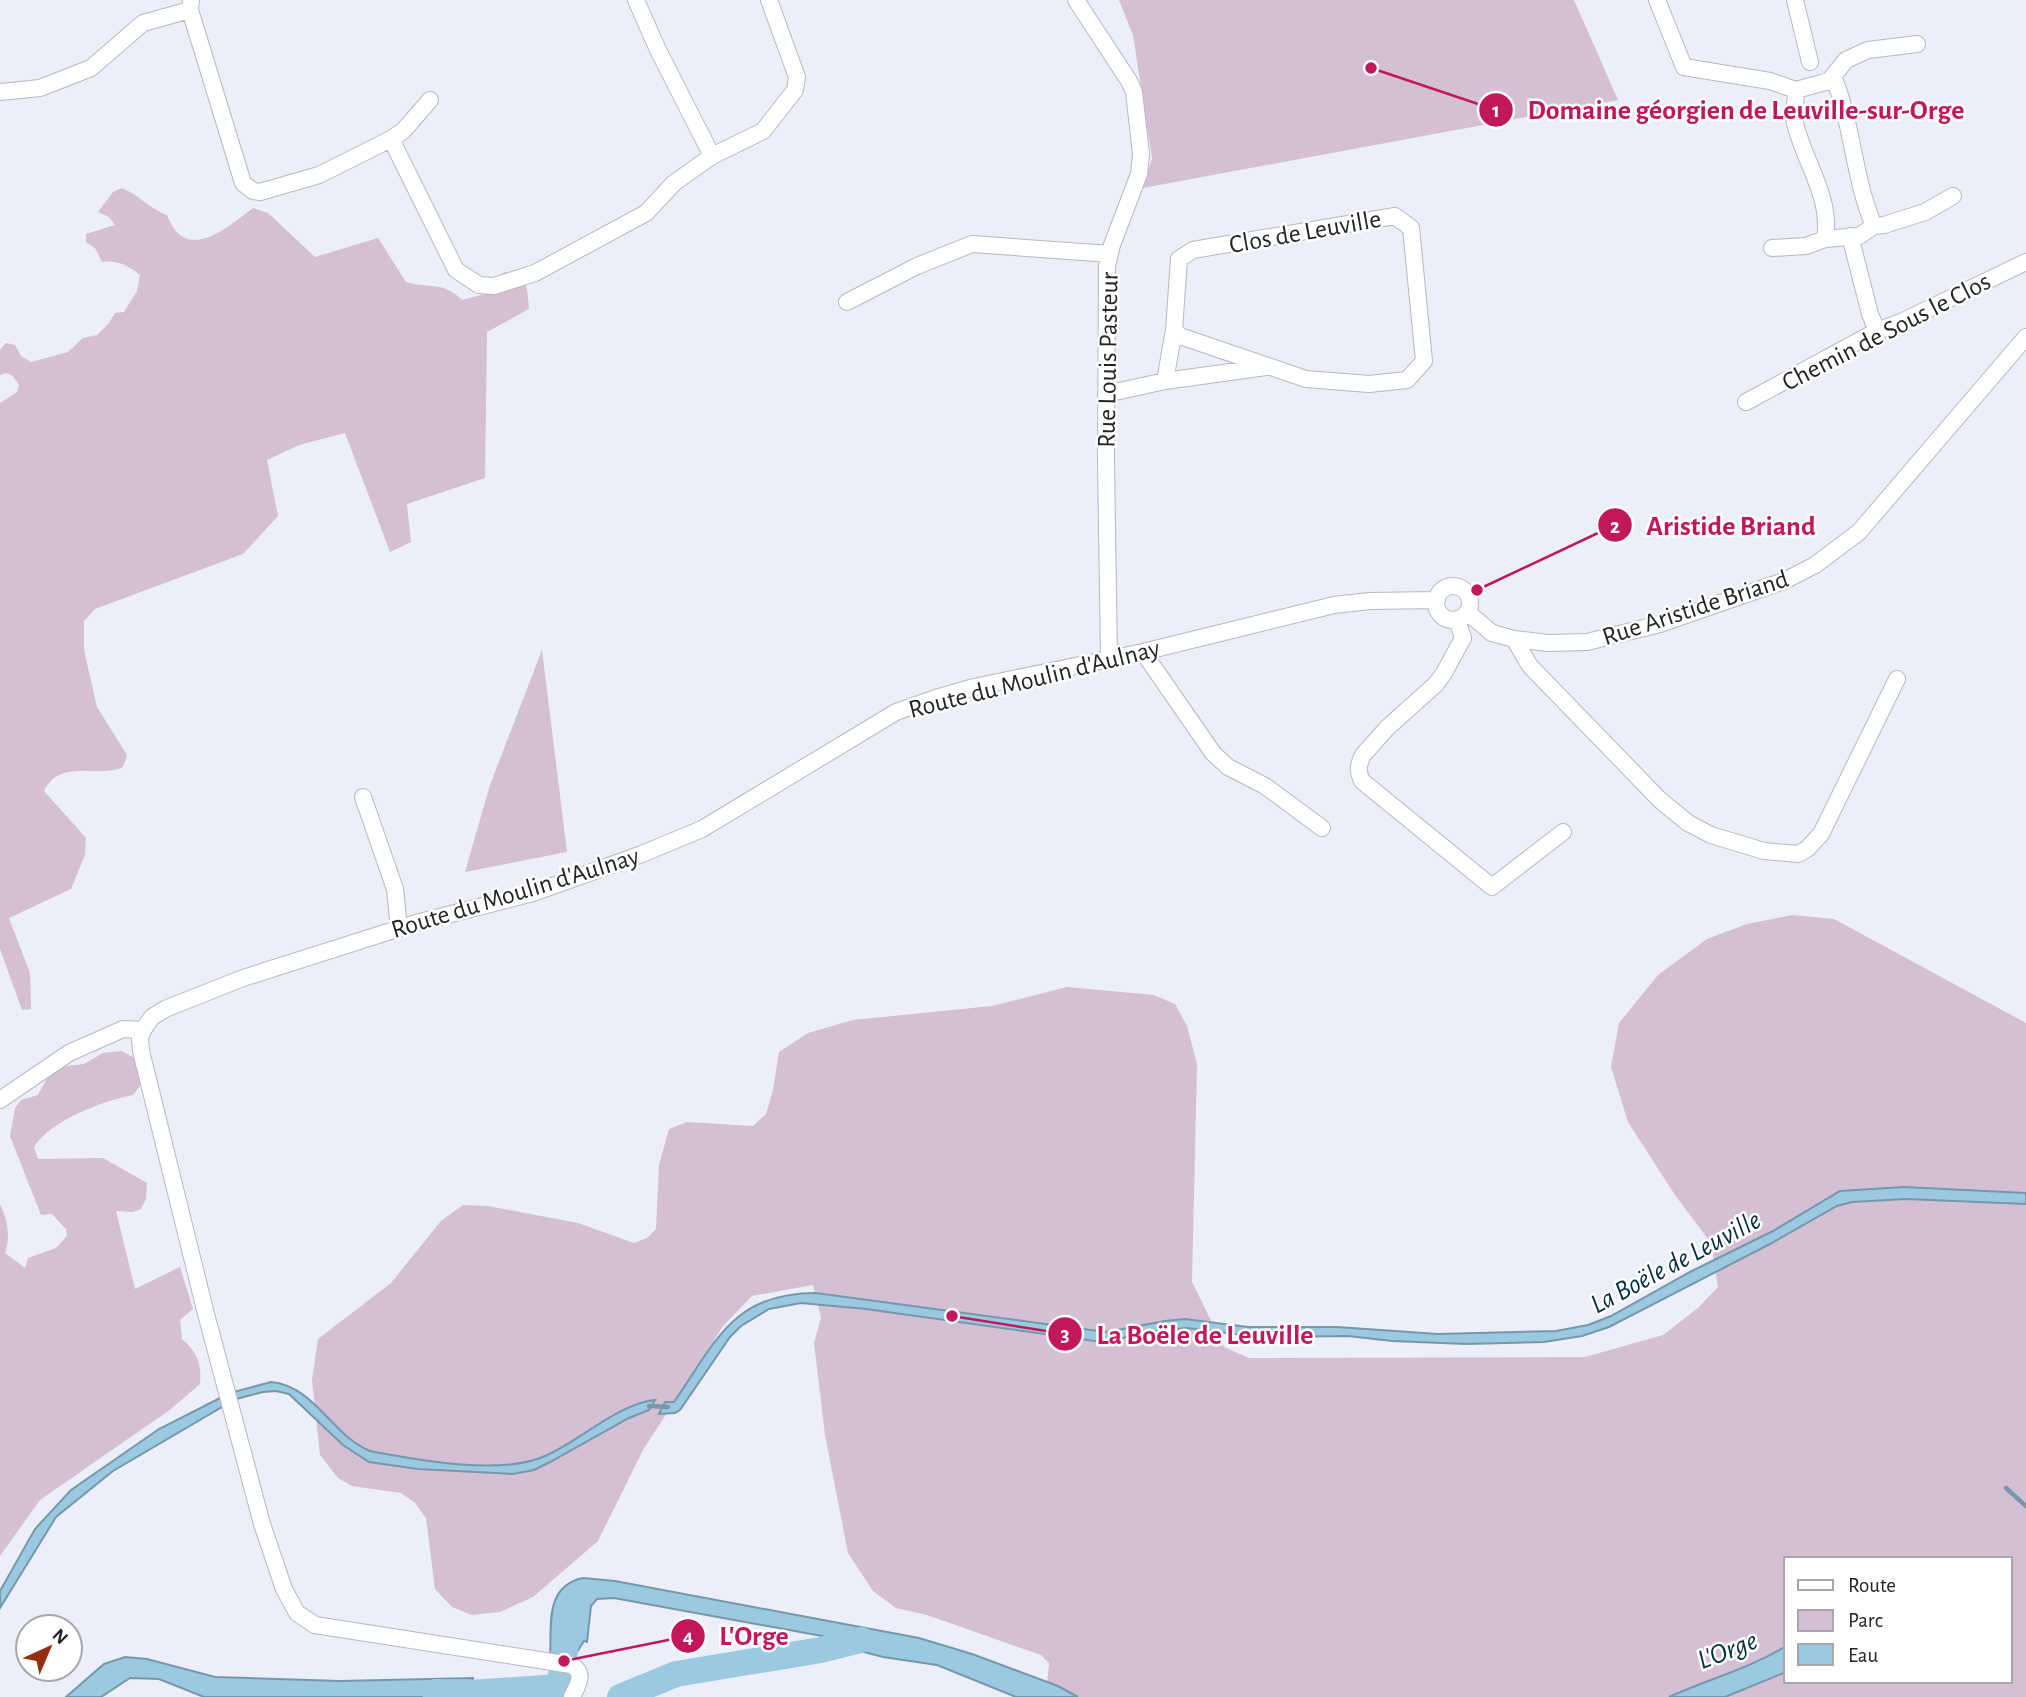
<svg xmlns="http://www.w3.org/2000/svg" width="2026" height="1697" viewBox="0 0 2026 1697" font-family="'Alegreya Sans',sans-serif">
<rect width="100%" height="100%" fill="#eceefa"/>
<path fill="#d4bfd5" fill-rule="evenodd" d="M 1119,0 L 1574,0 L 1618,100 L 1143,188 L 1152,158 L 1133,35 Z
M 122,188 C 139,195 150,209 167,215 C 185,264 226,229 253,208 L 268,213 L 315,257 L 378,238 L 406,282 C 430,289 443,281 462,300 L 485,294 L 494,278 L 505,272 C 529,277 527,287 529,309 L 487,332 L 485,478 L 407,504 L 411,542 L 390,552 L 345,433 L 299,445 L 267,460 L 278,516 L 243,554 L 95,609 L 84,621 L 84,650 L 97,707 L 127,755 L 123,767 C 97,779 60,758 44,791 L 86,838 L 85,855 L 71,889 L 9,918 L 30,973 L 31,1009 L 22,1010 L 0,949 L 0,403 L 17,392 L 19,385 L 13,376 L 6,373 L 0,375 L 0,350 L 6,343 L 15,345 L 21,356 L 31,362 L 68,352 L 83,338 L 97,335 L 109,323 L 115,313 L 124,312 L 137,291 L 140,275 C 128,265 117,260 102,262 L 95,248 L 86,242 L 86,234 L 115,225 L 109,217 L 98,212 L 113,192 Z
M 542,650 L 567,852 L 465,872 L 490,785 Z
M 1792,915 L 1834,919 L 2026,1023 L 2026,1697 L 1046,1697 L 1049,1663 L 1041,1655 L 927,1615 L 896,1608 L 873,1591 L 848,1553 L 825,1435 L 814,1343 L 821,1318 L 813,1285 L 752,1296 L 723,1326 L 643,1450 L 598,1541 L 533,1597 L 500,1612 L 472,1615 L 452,1607 L 435,1589 L 426,1518 L 415,1503 L 401,1493 L 352,1486 L 338,1478 L 320,1455 L 312,1380 L 318,1339 L 391,1283 L 441,1221 L 463,1205 L 488,1206 L 578,1223 L 634,1243 L 647,1238 L 656,1229 L 659,1165 L 669,1129 L 687,1122 L 753,1126 L 766,1114 L 773,1090 L 779,1052 L 808,1033 L 853,1020 L 992,1006 L 1067,987 L 1154,995 L 1175,1004 L 1187,1026 L 1197,1064 L 1192,1282 L 1224,1347 L 1249,1358 L 1585,1357 L 1663,1335 L 1698,1308 L 1718,1287 L 1711,1243 L 1675,1195 L 1628,1122 L 1611,1067 L 1619,1023 L 1658,975 L 1707,939 L 1747,924 ZM 1786,1559 L 2010,1559 L 2010,1681 L 1786,1681 Z
M 121,1051 L 137,1059 L 142,1083 L 133,1095 C 103,1101 51,1120 34,1147 L 38,1159 L 103,1158 L 147,1183 L 146,1199 L 141,1209 L 132,1212 L 116,1211 L 135,1289 L 180,1267 L 193,1309 L 180,1320 L 182,1339 C 197,1352 202,1364 200,1384 L 171,1409 L 40,1500 L 0,1556 L 0,1204 C 7,1218 11,1238 5,1253 L 25,1268 L 28,1258 L 56,1248 L 67,1236 L 66,1229 L 52,1214 L 41,1215 L 10,1136 L 15,1108 L 21,1100 L 38,1095 L 51,1071 L 66,1066 L 84,1064 L 103,1053 Z"/>
<path fill="#9ac9e1" stroke="#7698aa" stroke-width="2" d="M 1904,1187 L 2026,1193 L 2026,1204 L 1906,1199 L 1852,1202 L 1837,1206 L 1770,1244 L 1609,1327 L 1582,1336 L 1544,1342 L 1466,1344 L 1392,1341 L 1348,1336 L 1259,1337 L 1187,1328 L 1156,1331 L 1102,1342 L 866,1309 L 801,1303 L 769,1309 L 741,1326 L 730,1337 L 680,1410 L 675,1413 L 659,1414 L 665,1402 L 674,1402 C 716,1342 732,1293 816,1293 L 1106,1332 L 1165,1321 L 1185,1319 L 1248,1327 L 1337,1327 L 1438,1334 L 1556,1331 L 1588,1325 L 1611,1316 L 1690,1272 L 1773,1231 L 1840,1191 Z
M 271,1382 C 315,1386 332,1436 370,1451 C 418,1460 501,1476 545,1456 C 580,1441 617,1404 655,1400 L 649,1410 L 629,1418 L 550,1462 L 534,1470 L 513,1474 L 418,1469 L 369,1462 L 343,1445 L 289,1394 L 276,1391 L 263,1392 L 236,1399 L 234,1392 Z
M 224,1396 L 227,1404 L 113,1471 L 56,1517 L 0,1608 L 0,1591 L 35,1529 L 71,1490 L 159,1429 Z
M 583,1578 L 615,1581 L 919,1638 L 972,1654 L 1058,1686 L 1078,1697 L 1016,1697 L 937,1665 L 883,1657 L 845,1647 L 822,1636 L 614,1598 L 597,1599 L 591,1606 L 587,1642 L 584,1641 L 571,1662 L 550,1658 C 552,1626 544,1586 583,1578 Z
M 1786,1646 L 1786,1672 L 1725,1697 L 1669,1697 C 1708,1679 1749,1669 1786,1646 Z
M 125,1657 L 147,1659 L 215,1677 L 340,1681 L 473,1678 L 469,1697 L 204,1697 L 159,1679 L 130,1678 L 101,1697 L 66,1697 L 104,1664 Z"/>
<g fill="none" stroke-linecap="round" stroke-linejoin="round">
<path stroke="#7698aa" stroke-width="4.5" d="M 649,1406 L 668,1407
M 2006,1488 L 2026,1506"/>
<path stroke="#9ac9e1" stroke-width="26" d="M 435,1692 L 470,1693 L 559,1687 L 567,1638
M 620,1697 L 676,1674 L 821,1650 L 861,1640"/>
<g stroke="#b6b8c3" stroke-width="18">
<path id="minor" d="M 191,0 L 190,10 L 243,183 L 253,191 L 260,192 L 319,175 L 391,139 L 456,270 L 479,285 L 494,286 L 535,273 L 646,213 L 674,183 L 712,156 L 763,131 L 795,90 L 797,77 L 769,0
M 636,0 L 658,50 L 712,156
M 1076,0 L 1129,81 L 1134,92 L 1141,154 L 1139,174 L 1112,245 L 1107,266 L 1106,461 L 1109,659
M 1657,0 L 1684,67 L 1770,81 L 1796,90 L 1829,81 L 1846,60 L 1868,50 L 1917,44
M 1795,0 L 1810,62
M 1833,76 C 1853,124 1853,177 1874,226
M 1796,90 C 1796,100 1793,113 1795,123 C 1804,162 1832,197 1825,239
M 0,92 L 40,88 L 91,68 L 143,23 L 190,10
M 391,139 L 403,131 L 430,100
M 1395,216 L 1411,228 L 1424,361 L 1407,380 L 1369,384 L 1306,379 L 1180,336 L 1174,330 L 1179,259 L 1193,250 Z
M 1850,236 L 1870,314 L 1877,331
M 1772,248 L 1806,246 L 1825,239 L 1859,236 L 1874,226 L 1884,225 L 1925,212 L 1953,196
M 847,302 L 917,266 L 972,244 L 1110,254
M 1165,381 L 1174,330
M 1106,394 L 1165,381 L 1266,367
M 1746,402 L 1877,331 L 1901,322 L 2026,262
M1436 603a17 17 0 1 1 34 0a17 17 0 1 1-34 0Z
M 1467,612 L 1492,633 L 1514,639 L 1548,643 L 1587,642 L 1660,624 L 1784,581 L 1815,565 L 1859,532 L 2026,337
M 1457,619 L 1463,638 L 1444,673 L 1436,684 L 1387,728 L 1363,755 C 1358,765 1357,770 1362,781 L 1492,887 L 1563,832
M 1514,639 L 1530,666 L 1660,800 L 1688,823 L 1711,835 L 1764,851 L 1798,854 L 1807,849 L 1821,834 L 1897,679
M 1143,652 L 1213,753 L 1228,767 L 1265,786 L 1322,828
M 363,797 L 395,889 L 399,929
M 0,1100 L 69,1053 L 123,1029 L 143,1030
M 572,1697 C 578,1684 586,1673 571,1665 L 315,1625 L 297,1613 L 284,1589 L 262,1524 L 205,1310 L 141,1051 L 140,1039 L 143,1030 L 152,1017 L 165,1009 L 243,978 L 416,923 L 533,893 L 642,854 L 702,829 L 896,712 L 936,698 L 974,687 L 1143,652 L 1334,605 L 1370,601 L 1437,600"/>
</g>
<use href="#minor" stroke="#fff" stroke-width="16"/>
</g>
<g text-anchor="middle" stroke-width="5" stroke-linejoin="round" paint-order="stroke">
<g font-size="26" fill="#232428" stroke="#fff">
<text transform="translate(1305 231) rotate(-10)" y="9">Clos de Leuville</text>
<text transform="translate(1886 331) rotate(-27)" y="9">Chemin de Sous le Clos</text>
<text transform="translate(1107 360) rotate(-89)" y="9">Rue Louis Pasteur</text>
<text transform="translate(1695 607) rotate(-18)" y="9">Rue Aristide Briand</text>
<text transform="translate(1034 678) rotate(-14)" y="9">Route du Moulin d'Aulnay</text>
<text transform="translate(515 892) rotate(-17)" y="9">Route du Moulin d'Aulnay</text>
</g>
<g font-size="28" font-style="italic" fill="#042f40" stroke="#fff">
<text transform="translate(1675 1261) rotate(-28)" y="10">La Boële de Leuville</text>
<text transform="translate(1727 1649) rotate(-21)" y="10">L'Orge</text>
</g>
</g>
<path fill="none" stroke="#c2185b" stroke-width="2.5" d="M1371 68L1496 110M1477 590L1615 525M952 1316L1065 1334M564 1661L688 1636"/>
<g fill="#c2185b" stroke="#fff" stroke-width="2.5">
<circle cx="1371" cy="68" r="7"/>
<circle cx="1477" cy="590" r="7"/>
<circle cx="952" cy="1316" r="7"/>
<circle cx="564" cy="1661" r="7"/>
<circle cx="1496" cy="110" r="18"/>
<circle cx="1615" cy="525" r="18"/>
<circle cx="1065" cy="1334" r="18"/>
<circle cx="688" cy="1636" r="18"/>
</g>
<g font-size="21" text-anchor="middle" font-weight="bold" fill="#fff">
<text x="1496" y="117">1</text>
<text x="1615" y="533">2</text>
<text x="1065" y="1341">3</text>
<text x="688" y="1643">4</text>
</g>
<g font-size="28" text-anchor="middle" font-weight="bold" fill="#c2185b" stroke="#fff" stroke-width="5" stroke-linejoin="round" paint-order="stroke">
<text x="1746" y="119">Domaine géorgien de Leuville-sur-Orge</text>
<text x="1731" y="535">Aristide Briand</text>
<text x="1205" y="1344">La Boële de Leuville</text>
<text x="754" y="1645">L'Orge</text>
</g>
<rect x="1784" y="1557" width="228" height="126" fill="#ffffff" stroke="#a7a7a9" stroke-width="2"/>
<rect x="1798" y="1580" width="35" height="10" fill="#ffffff" stroke="#a7a7a9" stroke-width="2"/>
<text x="1848" y="1592" font-size="21" fill="#232428">Route</text>
<rect x="1798" y="1610" width="35" height="21" fill="#d4bfd5" stroke="#a7a7a9" stroke-width="2"/>
<text x="1848" y="1627" font-size="21" fill="#232428">Parc</text>
<rect x="1798" y="1644" width="35" height="21" fill="#9ac9e1" stroke="#a7a7a9" stroke-width="2"/>
<text x="1848" y="1662" font-size="21" fill="#232428">Eau</text>
<g transform="translate(49 1648) rotate(44)"><circle r="33" fill="#ffffff" stroke="#a7a7a9" stroke-width="2"/>
<path d="M0-5L12 26L0 18L-12 26Z" fill="#952e0e"/>
<text y="-10" font-size="19" font-weight="bold" text-anchor="middle" fill="#232428">N</text>
</g>
</svg>
